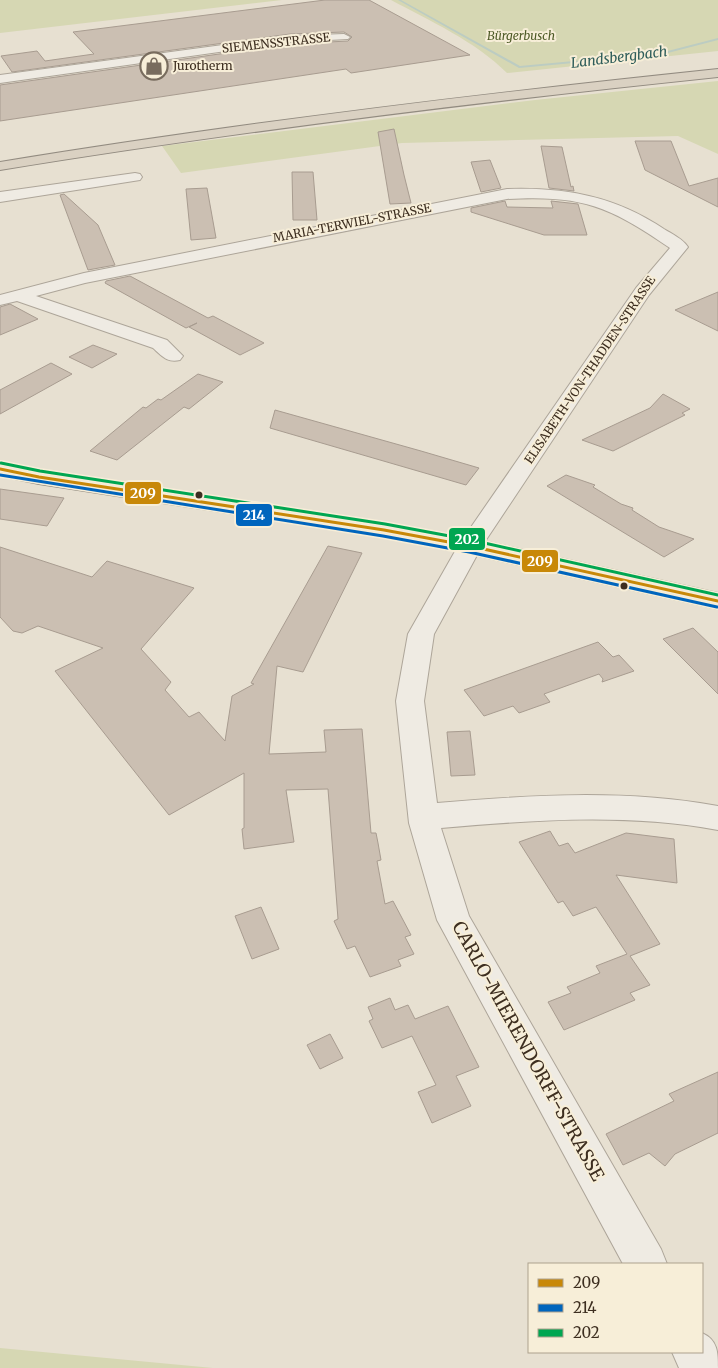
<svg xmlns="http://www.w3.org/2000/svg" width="718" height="1368" viewBox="0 0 718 1368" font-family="Merriweather,serif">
<rect width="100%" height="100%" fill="#e7e0d1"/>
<path fill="#d6d7b3" d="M 0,0 L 282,0 L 0,33 Z
M 391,0 L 718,0 L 718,51 L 507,73 C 475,41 430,21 391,0 Z
M 718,81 L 718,154 L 678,136 L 402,143 L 181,173 L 162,146 L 535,100 Z
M 0,1348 L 213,1368 L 0,1368 Z"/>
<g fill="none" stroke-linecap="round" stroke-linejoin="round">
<path fill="#bcccc2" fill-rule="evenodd" d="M 398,0 L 401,0 L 520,66 L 660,53 L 718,38 L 718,40 L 660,55 L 519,68 Z"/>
</g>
<path fill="#cbbfb2" stroke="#a89c90" d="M 325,0 L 369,0 L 470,55 L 351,73 L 346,69 L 0,121 L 0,85 L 290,44 L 348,41 L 352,37 L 344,32 L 290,34 L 12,72 L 1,56 L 37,51 L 45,61 L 94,54 L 73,32 Z
M 394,129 L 404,175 L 411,203 L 390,204 L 378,132 Z
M 635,141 L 671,141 L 689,186 L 718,178 L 718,207 L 645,170 Z
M 541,146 L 562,147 L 571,187 L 573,186 L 574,191 L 549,188 Z
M 490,160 L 501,188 L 481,192 L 471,162 Z
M 292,172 L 313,172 L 317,220 L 293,220 Z
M 207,188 L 216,238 L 191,240 L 186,189 Z
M 64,194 L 98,225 L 115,265 L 88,270 L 60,195 Z
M 505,201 L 507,207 L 553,208 L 551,201 L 578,204 L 587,235 L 544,235 L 471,212 L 471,208 Z
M 130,276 L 208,318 L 213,316 L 264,343 L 240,355 L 189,327 L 197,323 L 186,328 L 105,283 L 106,281 Z
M 718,292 L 718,331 L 675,310 Z
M 10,304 L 38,319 L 0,335 L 0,307 Z
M 93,345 L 117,354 L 92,368 L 69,357 Z
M 51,363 L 72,374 L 0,414 L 0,390 Z
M 198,374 L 223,382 L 189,409 L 184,407 L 117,460 L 90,451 L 143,407 L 146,408 L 158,399 L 161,400 Z
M 663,394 L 690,409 L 682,413 L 685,415 L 613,451 L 582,440 L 650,408 Z
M 275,410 L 421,451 L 479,468 L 466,485 L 270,428 Z
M 566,475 L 595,485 L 593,487 L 621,504 L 633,508 L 632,510 L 659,527 L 694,539 L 664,557 L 547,486 Z
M 0,489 L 64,498 L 47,526 L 0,519 Z
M 328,546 L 362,553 L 303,672 L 277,666 L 269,754 L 326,752 L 324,730 L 362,729 L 371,833 L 376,833 L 378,843 L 381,860 L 377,861 L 385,904 L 393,901 L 411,935 L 405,937 L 414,954 L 398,960 L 401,966 L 370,977 L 355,946 L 347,949 L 334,921 L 338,919 L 328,789 L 286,790 L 294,842 L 244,849 L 242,829 L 244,828 L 244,773 L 169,815 L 55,671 L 103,648 L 38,626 L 22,633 L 13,631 L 0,617 L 0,547 L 92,577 L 107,561 L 194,588 L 141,649 L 171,682 L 165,690 L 189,717 L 199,712 L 225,741 L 232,696 L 254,684 L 251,683 Z
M 693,628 L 718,652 L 718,694 L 663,639 Z
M 598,642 L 613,657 L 619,655 L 634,671 L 602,682 L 603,679 L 599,674 L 544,694 L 550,702 L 519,713 L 513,706 L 484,716 L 464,690 Z
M 470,731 L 475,775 L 451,776 L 447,732 Z
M 550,831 L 559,846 L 568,843 L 575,853 L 626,833 L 674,839 L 677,883 L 616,875 L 660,944 L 630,956 L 650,985 L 630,993 L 635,1000 L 564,1030 L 548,1002 L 571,993 L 567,987 L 600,973 L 596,966 L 627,954 L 596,907 L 573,916 L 563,901 L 558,903 L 519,842 Z
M 261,907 L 279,949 L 252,959 L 235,916 Z
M 390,998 L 395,1010 L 408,1005 L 415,1019 L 448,1006 L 479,1067 L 456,1076 L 471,1106 L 432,1123 L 418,1092 L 436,1085 L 412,1036 L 382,1048 L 369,1021 L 373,1019 L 368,1007 Z
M 330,1034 L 343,1058 L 320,1069 L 307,1045 Z
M 718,1072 L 718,1133 L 675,1154 L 665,1166 L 649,1153 L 623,1165 L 606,1134 L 674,1101 L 669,1094 Z"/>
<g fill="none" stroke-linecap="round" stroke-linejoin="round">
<g stroke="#ada599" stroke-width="2">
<path id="minor" d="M 344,34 L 350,37 L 348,39 L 290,42 L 0,83 L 0,75 L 290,36 Z
M 135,173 L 140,174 L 142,177 L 140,180 L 0,202 L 0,192 Z
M 507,189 C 565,187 615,196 664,229 C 672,234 683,239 688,247 L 649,295 L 482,546 L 434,634 L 424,701 L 437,803 C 532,795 624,789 718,806 L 718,830 C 625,813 534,820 441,828 L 469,916 L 661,1249 L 667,1264 L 623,1264 L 437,920 L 409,823 L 396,701 L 408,634 L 458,546 L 636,288 L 670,248 C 609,206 582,195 507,199 L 85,283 L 36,296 L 167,340 L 183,356 L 180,360 C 167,363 162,356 153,348 L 17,301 L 0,305 L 0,295 L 84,273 Z
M 702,1333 C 718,1340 718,1353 718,1368 L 679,1368 L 672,1352 L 702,1352 Z"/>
</g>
<g stroke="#928b80" stroke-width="2">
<path id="primary" d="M 0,462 L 39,470 L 384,523 L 470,538 L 718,593 L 718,609 L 470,554 L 384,537 L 39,484 L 0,476 Z"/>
</g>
<g stroke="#928b80" stroke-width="2">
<path id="motorway" d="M 718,69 L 718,77 C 478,102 238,131 0,170 L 0,162 C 238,123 478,94 718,69 Z"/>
</g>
<use href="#minor" fill="#efebe3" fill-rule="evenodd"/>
<use href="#primary" fill="#e6e1d4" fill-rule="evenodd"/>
<use href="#motorway" fill="#dad1c2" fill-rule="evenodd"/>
<g stroke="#f7eed8" stroke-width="6">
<path id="bus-1" d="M 0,469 L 39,477 L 384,530 L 470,546 L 718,601"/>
</g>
<g stroke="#f7eed8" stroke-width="6">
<path id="bus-2" d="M 0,475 L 383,536 L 469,552 L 717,607"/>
</g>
<g stroke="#f7eed8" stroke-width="6">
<path id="bus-3" d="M 1,463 L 40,471 L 385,524 L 471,540 L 718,595"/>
</g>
<use href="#bus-1" stroke="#c88808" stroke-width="3"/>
<use href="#bus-2" stroke="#0065bd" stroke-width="3"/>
<use href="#bus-3" stroke="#00a651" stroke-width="3"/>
</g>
<defs>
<g id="shop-ring" transform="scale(1.4375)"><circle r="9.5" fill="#f7eed8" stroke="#786c5e" stroke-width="1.5"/><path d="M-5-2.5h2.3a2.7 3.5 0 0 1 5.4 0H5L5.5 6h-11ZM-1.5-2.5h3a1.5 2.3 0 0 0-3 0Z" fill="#786c5e"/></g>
</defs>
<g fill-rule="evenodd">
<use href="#shop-ring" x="154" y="66"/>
</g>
<g fill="#3d2e20" stroke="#f7eed8" stroke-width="2">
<circle cx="199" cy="495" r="4.5"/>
<circle cx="624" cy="586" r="4.5"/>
</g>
<g text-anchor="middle" stroke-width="4" stroke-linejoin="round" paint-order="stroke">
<g font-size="12" font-style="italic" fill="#4d5a26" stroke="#f7eed8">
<text x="521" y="40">Bürgerbusch</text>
</g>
<g font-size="12" fill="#3d2e20" stroke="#f7eed8">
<text transform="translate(276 43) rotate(-6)" y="4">SIEMENSSTRASSE</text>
<text transform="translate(352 223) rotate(-11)" y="4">MARIA-TERWIEL-STRASSE</text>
<text transform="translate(590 370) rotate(-56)" y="4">ELISABETH-VON-THADDEN-STRASSE</text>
</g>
<g font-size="12" fill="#3d2e20" stroke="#f7eed8" text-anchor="start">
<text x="173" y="70">Jurotherm</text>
</g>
<g font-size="14" font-style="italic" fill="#2f5d5a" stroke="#f7eed8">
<text transform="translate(619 57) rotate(-7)" y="5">Landsbergbach</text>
</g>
<g font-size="18" fill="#3d2e20" stroke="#f7eed8">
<text transform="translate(528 1051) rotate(61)" y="6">CARLO-MIERENDORFF-STRASSE</text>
</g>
</g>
<g stroke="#f7eed8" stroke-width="2">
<rect x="124" y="481" width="38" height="24" rx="5" fill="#c88808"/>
<rect x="235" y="503" width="38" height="24" rx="5" fill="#0065bd"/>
<rect x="448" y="527" width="38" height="24" rx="5" fill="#00a651"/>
<rect x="521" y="549" width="38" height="24" rx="5" fill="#c88808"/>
</g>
<g font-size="14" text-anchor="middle" font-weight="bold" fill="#fff">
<text x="143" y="498">209</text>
<text x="254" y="520">214</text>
<text x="467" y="544">202</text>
<text x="540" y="566">209</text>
</g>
<rect x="528" y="1263" width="175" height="90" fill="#f7eed8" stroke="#ada18e"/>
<rect x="538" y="1279" width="25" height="8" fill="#c88808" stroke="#ada18e"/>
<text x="573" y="1288" font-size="15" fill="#3d2e20">209</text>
<rect x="538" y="1304" width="25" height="8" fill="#0065bd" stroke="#ada18e"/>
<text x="573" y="1313" font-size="15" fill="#3d2e20">214</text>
<rect x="538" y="1329" width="25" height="8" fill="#00a651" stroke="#ada18e"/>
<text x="573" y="1338" font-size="15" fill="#3d2e20">202</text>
</svg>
